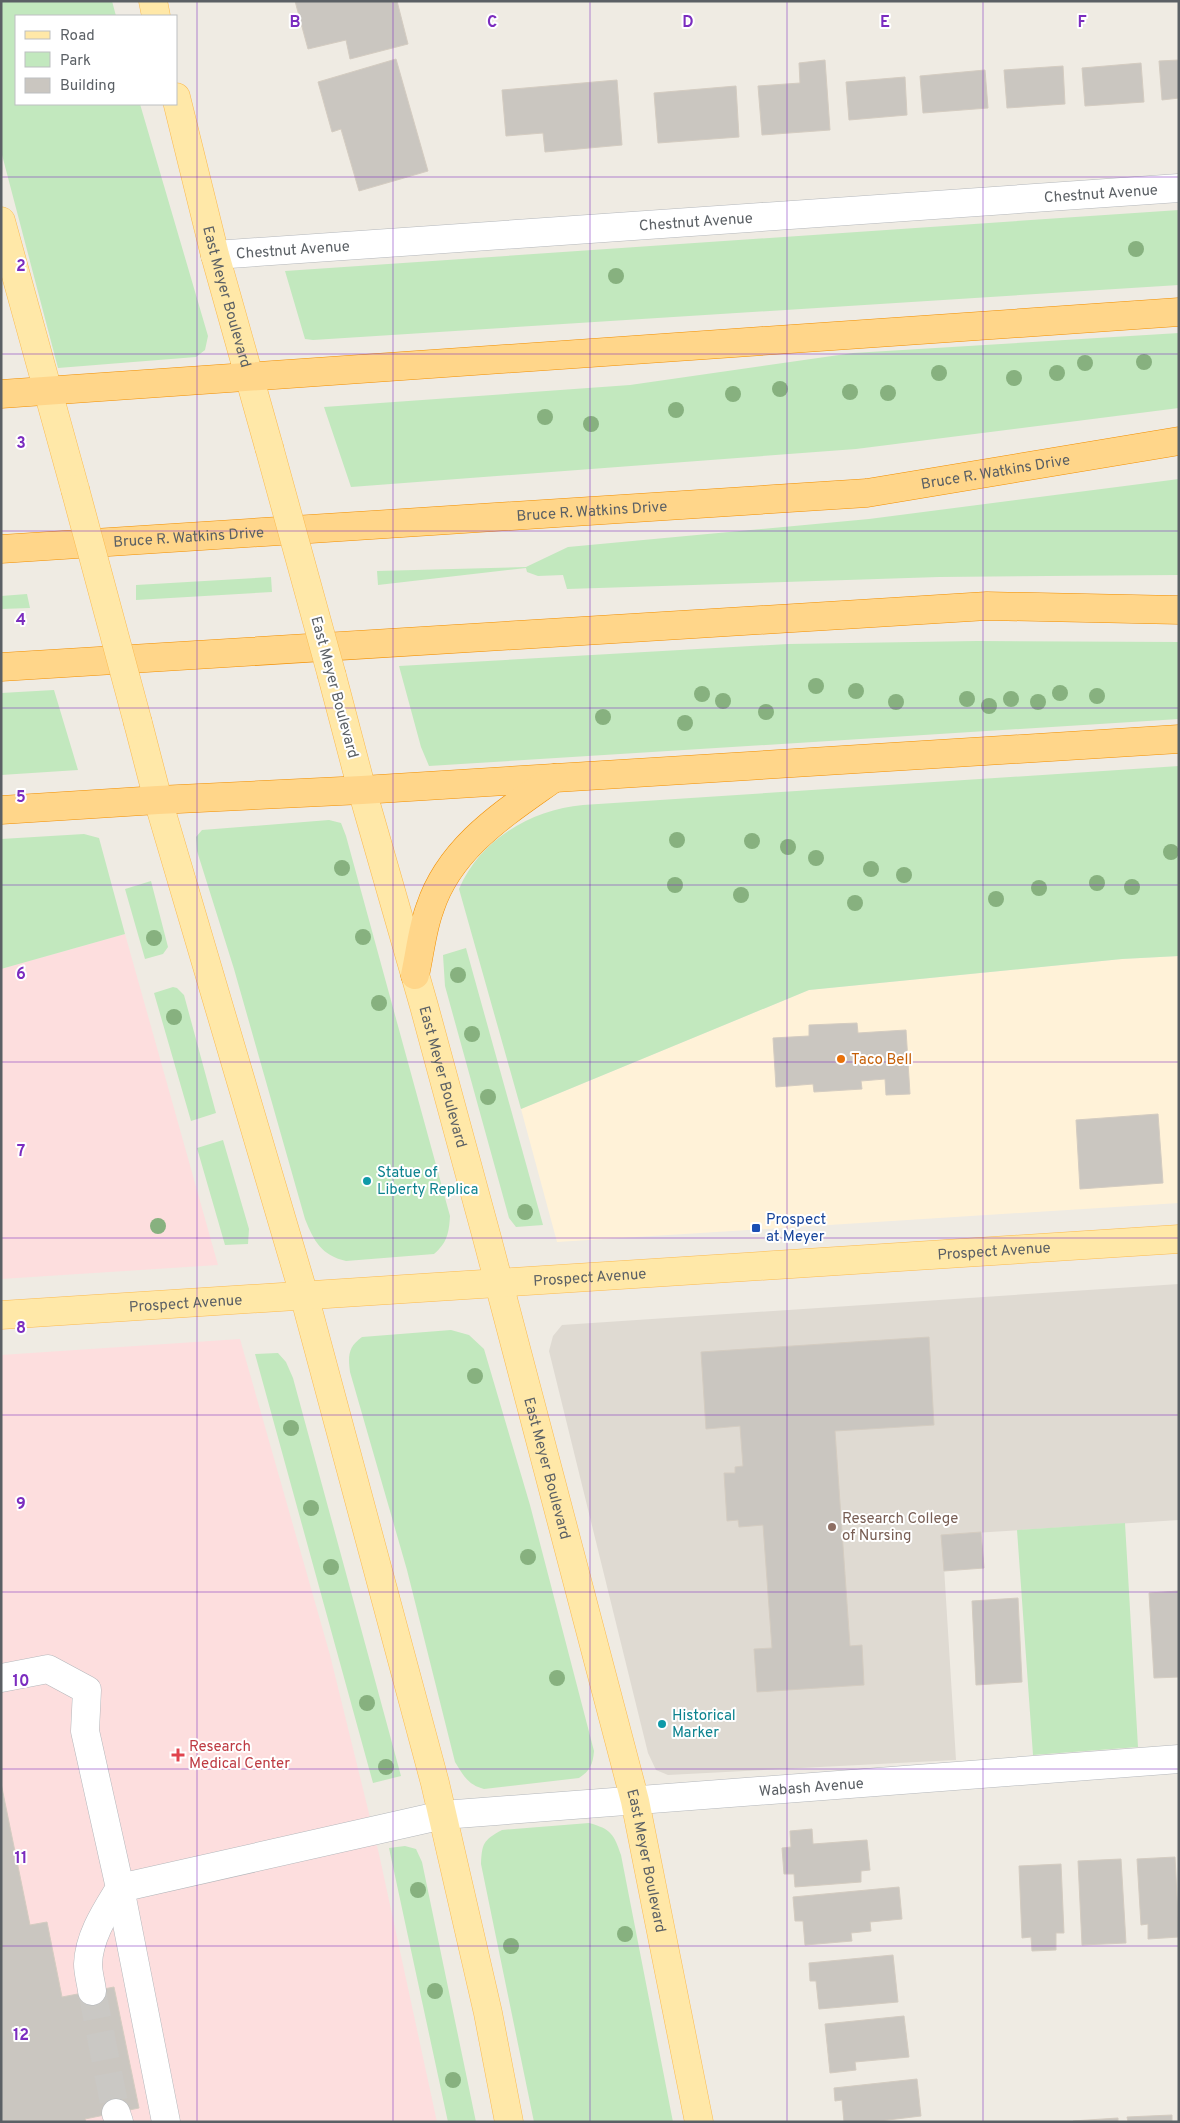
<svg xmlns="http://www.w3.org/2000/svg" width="1180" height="2123" viewBox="0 0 1180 2123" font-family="Overpass,sans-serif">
<rect width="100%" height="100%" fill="#efebe3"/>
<path fill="#fff2d8" d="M 1179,956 L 1179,1203 L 557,1242 L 521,1109 L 809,990 L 1122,959 Z"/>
<path fill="#dfdad2" d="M 1179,1284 L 1179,1520 L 942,1535 L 956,1760 L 668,1775 L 656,1770 L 648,1753 L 549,1351 L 553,1336 L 562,1325 Z"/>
<path fill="#fddede" d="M 125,934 L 218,1265 L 1,1279 L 1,969 Z
M 240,1339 L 330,1655 L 379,1854 L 437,2122 L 1,2122 L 1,1355 Z"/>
<path fill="#c2e8be" d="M 1,1 L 112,1 L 116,16 L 16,16 L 16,104 L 140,104 L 208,336 L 205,350 L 196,357 L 58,368 L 1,151 Z
M 1179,210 L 1179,285 L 313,340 L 305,339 L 285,271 Z
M 1179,333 L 1179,408 L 856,449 L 351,487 L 324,407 L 630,385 L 853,353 Z
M 1179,479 L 1179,575 L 939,577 L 567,589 L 563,575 L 538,576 L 527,572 L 526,568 L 378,585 L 377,571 L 526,567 L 568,547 L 869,519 Z
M 271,577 L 272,592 L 136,600 L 136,585 Z
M 27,594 L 30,608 L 1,609 L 1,596 Z
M 977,641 L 1179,642 L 1179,719 L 429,766 L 421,747 L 399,666 L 788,644 Z
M 54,690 L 78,770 L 1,775 L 1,693 Z
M 1179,766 L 1179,956 L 1122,959 L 809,990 L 521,1109 L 459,889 C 480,840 530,810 583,805 Z
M 329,820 L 341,823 L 346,836 L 450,1216 C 449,1233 447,1243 434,1254 L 346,1261 C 321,1255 314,1241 305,1219 L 234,969 L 197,851 L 196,837 L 202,830 Z
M 84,834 L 99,838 L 125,934 L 1,969 L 1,839 Z
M 151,881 L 168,947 L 163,954 L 145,959 L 125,889 Z
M 466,948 L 543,1225 L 516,1227 L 509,1218 L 445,986 L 443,955 Z
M 173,987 L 177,988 L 184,995 L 216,1113 L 191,1121 L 154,993 Z
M 223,1140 L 249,1229 L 248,1244 L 225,1245 L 197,1148 Z
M 451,1330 L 469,1335 L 484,1349 L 530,1505 L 594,1751 C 593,1764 590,1771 579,1778 L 484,1789 C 468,1785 463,1775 455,1762 L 407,1570 L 350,1372 C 348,1356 348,1347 362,1337 Z
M 278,1353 L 286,1362 L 293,1378 L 401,1776 L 373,1783 L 255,1354 Z
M 1125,1523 L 1138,1747 L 1033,1755 L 1017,1530 Z
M 589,1823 C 611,1829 614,1834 621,1855 L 673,2122 L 534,2122 L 481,1864 C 482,1844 483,1840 502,1830 Z
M 405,1846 L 416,1849 L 422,1862 L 476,2122 L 448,2122 L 389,1848 Z"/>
<path fill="#cac6c0" stroke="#d4ccc1" d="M 295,1 L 397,1 L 408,44 L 350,59 L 346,40 L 308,49 Z
M 396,59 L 428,171 L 359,191 L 341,129 L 332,132 L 318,82 Z
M 825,60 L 830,130 L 762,135 L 758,86 L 800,83 L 799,63 Z
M 1179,60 L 1179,98 L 1162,100 L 1159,61 Z
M 1141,63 L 1144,102 L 1085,106 L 1082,68 Z
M 1063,66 L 1065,104 L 1007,108 L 1004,70 Z
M 985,70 L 988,108 L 923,113 L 920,76 Z
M 905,77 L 907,115 L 849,120 L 846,82 Z
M 617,80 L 622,145 L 545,152 L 543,133 L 506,136 L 502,90 Z
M 736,86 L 739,137 L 658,143 L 654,93 Z
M 857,1023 L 858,1033 L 906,1030 L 910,1094 L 886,1095 L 885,1079 L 861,1081 L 862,1089 L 814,1092 L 813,1084 L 776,1087 L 773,1038 L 809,1036 L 809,1025 Z
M 1158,1114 L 1163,1183 L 1080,1189 L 1076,1120 Z
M 929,1337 L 934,1425 L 835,1431 L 850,1646 L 862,1645 L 864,1685 L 757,1692 L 754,1649 L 772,1648 L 763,1525 L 739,1527 L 738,1520 L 727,1521 L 724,1473 L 735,1473 L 735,1467 L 743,1466 L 740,1426 L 706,1429 L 701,1352 Z
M 981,1532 L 984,1568 L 944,1571 L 941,1535 Z
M 1179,1591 L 1179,1677 L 1154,1678 L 1149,1593 Z
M 1018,1598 L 1022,1682 L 976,1685 L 972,1601 Z
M 1,1783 L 30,1925 L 47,1922 L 62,1997 L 114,1987 L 139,2108 L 85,2119 L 86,2122 L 1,2122 Z
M 812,1829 L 813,1844 L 867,1840 L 870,1870 L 861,1871 L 861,1882 L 795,1887 L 794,1874 L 784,1874 L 782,1848 L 791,1847 L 790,1831 Z
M 1175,1857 L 1179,1937 L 1148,1939 L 1148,1924 L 1141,1925 L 1137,1859 Z
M 1121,1859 L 1126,1943 L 1082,1945 L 1078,1861 Z
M 1061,1864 L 1064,1933 L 1056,1933 L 1056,1950 L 1032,1951 L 1031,1937 L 1022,1938 L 1019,1866 Z
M 899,1887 L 902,1919 L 870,1922 L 871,1931 L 851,1933 L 852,1941 L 805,1945 L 803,1921 L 795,1921 L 793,1897 Z
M 893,1955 L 898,2002 L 819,2009 L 816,1981 L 810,1981 L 809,1963 Z
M 904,2016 L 909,2057 L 855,2062 L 856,2070 L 830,2073 L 825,2024 Z
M 917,2079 L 921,2116 L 871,2122 L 844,2122 L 842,2100 L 835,2101 L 834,2088 Z
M 1172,2115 L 1172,2122 L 1128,2122 L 1127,2117 Z
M 1118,2118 L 1118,2122 L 1073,2122 L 1073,2121 Z"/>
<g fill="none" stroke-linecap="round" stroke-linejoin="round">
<path stroke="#cac8c4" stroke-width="28" stroke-dasharray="28 14" stroke-linecap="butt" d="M 92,1991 L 116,2113"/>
<g stroke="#b4b7bb" stroke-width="29">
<g id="minor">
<path id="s1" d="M 215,255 L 1179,188"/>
<path d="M 1,1678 L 48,1669 L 87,1690 L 85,1731 L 120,1888 C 106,1911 89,1936 88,1964 C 88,1973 91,1982 92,1991"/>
<path d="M 116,2113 L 119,2122"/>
<path id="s2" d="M 166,2122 L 120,1888 L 443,1815 L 1179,1759"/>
</g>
</g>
<g stroke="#fbba50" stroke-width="29">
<g id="major">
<path d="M 153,1 L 156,16"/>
<path id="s3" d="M 176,97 L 215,255 L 269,447"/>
<path d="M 1,221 L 75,489"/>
<path id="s4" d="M 332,676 L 362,790 L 424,1006 L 487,1238 L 635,1801 L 699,2122"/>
<path d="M 138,723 L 158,800 L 304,1295 L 435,1783 L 488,2013 L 509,2122"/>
<path id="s5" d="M 1,1315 L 1179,1239"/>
</g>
</g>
<g stroke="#f28f00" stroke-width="29">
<g id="highway">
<path d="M 1,394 L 1179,312"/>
<path id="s6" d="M 1,549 L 867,493 L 1179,441"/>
<path d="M 1,667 L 987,606 L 1179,610"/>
<path d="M 1,810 L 158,800 L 362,790 L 1179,739"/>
<path d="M 415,975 C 420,953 422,929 430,908 C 450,847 505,813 554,778"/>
</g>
</g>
<use href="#minor" stroke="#fff" stroke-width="28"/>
<use href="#major" stroke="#ffe8a8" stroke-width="28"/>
<use href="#highway" stroke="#ffd68a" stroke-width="28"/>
<g stroke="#fbba50" stroke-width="29" stroke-linecap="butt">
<path id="major-bridge" d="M 269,447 L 332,676
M 75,489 L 138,723"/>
</g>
<use href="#major-bridge" stroke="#ffe8a8" stroke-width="28"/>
</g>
<g fill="#87b17f">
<circle cx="1136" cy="249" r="8"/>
<circle cx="616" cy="276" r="8"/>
<circle cx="1144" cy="362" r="8"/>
<circle cx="1085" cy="363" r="8"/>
<circle cx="939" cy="373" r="8"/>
<circle cx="1057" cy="373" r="8"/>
<circle cx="1014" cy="378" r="8"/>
<circle cx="780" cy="389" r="8"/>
<circle cx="850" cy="392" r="8"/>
<circle cx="888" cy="393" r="8"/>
<circle cx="733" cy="394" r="8"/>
<circle cx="676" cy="410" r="8"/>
<circle cx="545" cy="417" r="8"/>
<circle cx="591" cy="424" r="8"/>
<circle cx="816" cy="686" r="8"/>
<circle cx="856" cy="691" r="8"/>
<circle cx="1060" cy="693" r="8"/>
<circle cx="702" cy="694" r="8"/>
<circle cx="1097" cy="696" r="8"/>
<circle cx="967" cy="699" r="8"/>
<circle cx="1011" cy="699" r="8"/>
<circle cx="723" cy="701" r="8"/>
<circle cx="896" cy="702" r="8"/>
<circle cx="1038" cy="702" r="8"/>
<circle cx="989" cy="706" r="8"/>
<circle cx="766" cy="712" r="8"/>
<circle cx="603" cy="717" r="8"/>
<circle cx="685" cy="723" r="8"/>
<circle cx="677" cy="840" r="8"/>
<circle cx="752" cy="841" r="8"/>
<circle cx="788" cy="847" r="8"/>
<circle cx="1171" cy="852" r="8"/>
<circle cx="816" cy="858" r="8"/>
<circle cx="342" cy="868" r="8"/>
<circle cx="871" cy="869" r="8"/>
<circle cx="904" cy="875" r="8"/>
<circle cx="1097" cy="883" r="8"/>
<circle cx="675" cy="885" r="8"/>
<circle cx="1132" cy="887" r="8"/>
<circle cx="1039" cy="888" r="8"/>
<circle cx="741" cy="895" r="8"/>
<circle cx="996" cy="899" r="8"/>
<circle cx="855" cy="903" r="8"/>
<circle cx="363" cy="937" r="8"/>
<circle cx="154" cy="938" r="8"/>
<circle cx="458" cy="975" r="8"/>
<circle cx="379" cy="1003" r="8"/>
<circle cx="174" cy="1017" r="8"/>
<circle cx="472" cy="1034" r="8"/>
<circle cx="488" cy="1097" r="8"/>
<circle cx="525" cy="1212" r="8"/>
<circle cx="158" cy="1226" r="8"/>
<circle cx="475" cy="1376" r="8"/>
<circle cx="291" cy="1428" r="8"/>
<circle cx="311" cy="1508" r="8"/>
<circle cx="528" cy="1557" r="8"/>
<circle cx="331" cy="1567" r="8"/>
<circle cx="557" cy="1678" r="8"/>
<circle cx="367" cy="1703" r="8"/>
<circle cx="386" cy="1767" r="8"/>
<circle cx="418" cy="1890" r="8"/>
<circle cx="625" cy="1934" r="8"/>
<circle cx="511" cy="1946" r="8"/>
<circle cx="435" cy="1991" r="8"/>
<circle cx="453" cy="2080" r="8"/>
</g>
<path fill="none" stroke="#7b2cbf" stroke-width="1" stroke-opacity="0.55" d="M 197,1 L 197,2122M 393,1 L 393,2122M 590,1 L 590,2122M 787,1 L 787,2122M 983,1 L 983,2122M 1,177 L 1179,177M 1,354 L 1179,354M 1,531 L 1179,531M 1,708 L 1179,708M 1,885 L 1179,885M 1,1062 L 1179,1062M 1,1238 L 1179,1238M 1,1415 L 1179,1415M 1,1592 L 1179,1592M 1,1769 L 1179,1769M 1,1946 L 1179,1946"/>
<circle fill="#e8710a" stroke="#fff" stroke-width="2" cx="841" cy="1059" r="5"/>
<g fill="#0f9aa8" stroke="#fff" stroke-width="2">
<circle cx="367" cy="1181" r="5"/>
<circle cx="662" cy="1724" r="5"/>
</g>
<rect fill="#1a4fb4" stroke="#fff" stroke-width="2" x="751" y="1223" width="10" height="10" rx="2.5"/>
<circle fill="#8d6e63" stroke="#fff" stroke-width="2" cx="832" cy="1527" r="5"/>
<path fill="#e0444e" stroke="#fff" stroke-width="2" d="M175.5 1747.5h5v5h5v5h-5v5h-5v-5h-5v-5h5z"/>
<g text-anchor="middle" stroke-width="4" stroke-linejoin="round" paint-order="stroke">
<g font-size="15" fill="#5b6065" stroke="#fff">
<text dy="5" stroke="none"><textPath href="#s1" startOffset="888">Chestnut Avenue</textPath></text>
<text dy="5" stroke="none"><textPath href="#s1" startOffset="482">Chestnut Avenue</textPath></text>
<text dy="5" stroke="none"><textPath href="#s1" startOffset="78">Chestnut Avenue</textPath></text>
<text dy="5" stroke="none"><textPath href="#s3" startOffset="206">East Meyer Boulevard</textPath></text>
<text dy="5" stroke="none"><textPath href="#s6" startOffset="998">Bruce R. Watkins Drive</textPath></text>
<text dy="5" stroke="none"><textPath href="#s6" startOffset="592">Bruce R. Watkins Drive</textPath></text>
<text dy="5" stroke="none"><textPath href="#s6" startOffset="188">Bruce R. Watkins Drive</textPath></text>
<text transform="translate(335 687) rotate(75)" y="5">East Meyer Boulevard</text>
<text dy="5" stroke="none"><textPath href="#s4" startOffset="416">East Meyer Boulevard</textPath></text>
<text dy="5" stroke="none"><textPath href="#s5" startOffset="995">Prospect Avenue</textPath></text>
<text dy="5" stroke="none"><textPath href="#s5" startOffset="590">Prospect Avenue</textPath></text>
<text dy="5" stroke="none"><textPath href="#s5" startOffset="185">Prospect Avenue</textPath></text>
<text dy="5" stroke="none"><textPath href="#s4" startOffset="821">East Meyer Boulevard</textPath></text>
<text dy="5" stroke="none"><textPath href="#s2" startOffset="939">Wabash Avenue</textPath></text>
<text dy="5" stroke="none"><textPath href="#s4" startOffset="1226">East Meyer Boulevard</textPath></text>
</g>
<g font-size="15" fill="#c56008" stroke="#fff" text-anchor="start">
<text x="851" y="1064">Taco Bell</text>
</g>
<g font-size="15" fill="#0d838f" stroke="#fff" text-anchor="start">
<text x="377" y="1177">Statue of<tspan x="377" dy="17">Liberty Replica</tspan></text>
<text x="672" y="1720">Historical<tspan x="672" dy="17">Marker</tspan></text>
</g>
<g font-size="15" fill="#164399" stroke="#fff" text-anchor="start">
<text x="766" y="1224">Prospect<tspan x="766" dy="17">at Meyer</tspan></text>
</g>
<g font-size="15" fill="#785e54" stroke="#fff" text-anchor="start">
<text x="842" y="1523">Research College<tspan x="842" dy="17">of Nursing</tspan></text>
</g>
<g font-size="15" fill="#be3a42" stroke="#fff" text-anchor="start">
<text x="189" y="1751">Research<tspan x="189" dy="17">Medical Center</tspan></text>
</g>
</g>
<g font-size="16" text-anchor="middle" font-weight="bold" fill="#7b2cbf" stroke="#fff" stroke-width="4" stroke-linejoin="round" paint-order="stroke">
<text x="295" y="27">B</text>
<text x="492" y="27">C</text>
<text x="688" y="27">D</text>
<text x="885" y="27">E</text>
<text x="1082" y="27">F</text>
<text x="21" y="271">2</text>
<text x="21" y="448">3</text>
<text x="21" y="625">4</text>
<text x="21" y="802">5</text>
<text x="21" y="979">6</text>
<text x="21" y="1156">7</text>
<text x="21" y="1333">8</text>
<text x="21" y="1509">9</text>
<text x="21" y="1686">10</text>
<text x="21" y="1863">11</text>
<text x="21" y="2040">12</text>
</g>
<rect width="1180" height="2123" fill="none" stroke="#5b6065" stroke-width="5"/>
<rect x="15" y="15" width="162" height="90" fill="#ffffff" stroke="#bdbfc1"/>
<rect x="25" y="31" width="25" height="8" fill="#ffe8a8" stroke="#bdbfc1"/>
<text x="60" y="40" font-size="15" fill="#5b6065">Road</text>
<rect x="25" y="52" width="25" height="15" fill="#c2e8be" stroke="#bdbfc1"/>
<text x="60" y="65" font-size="15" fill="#5b6065">Park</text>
<rect x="25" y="78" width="25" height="15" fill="#cac6c0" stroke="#bdbfc1"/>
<text x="60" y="90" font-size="15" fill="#5b6065">Building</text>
</svg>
